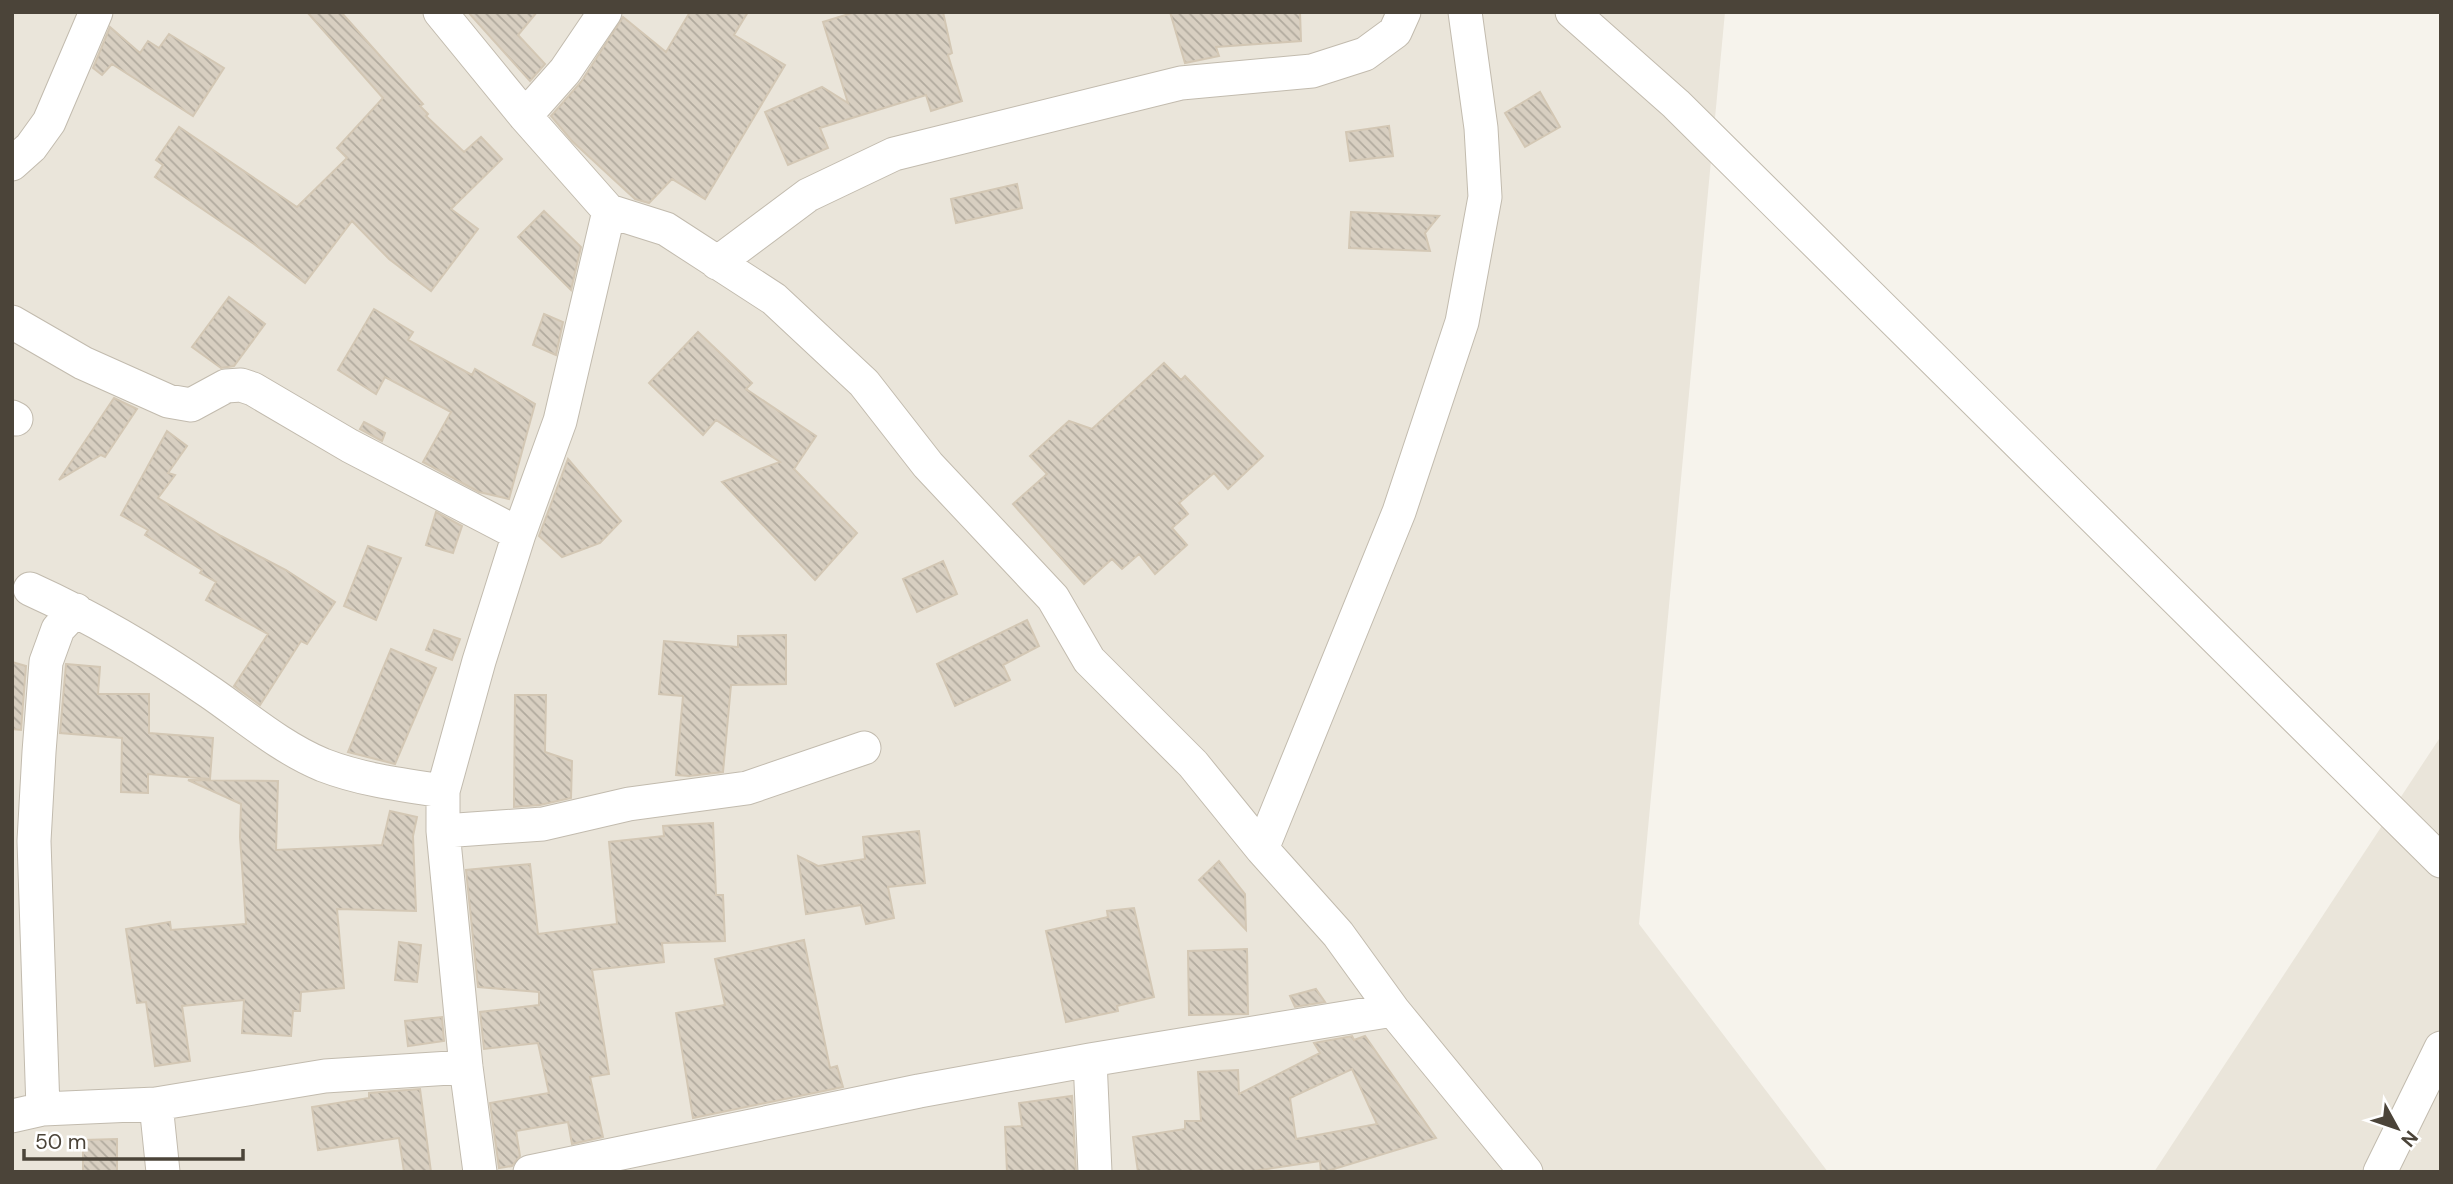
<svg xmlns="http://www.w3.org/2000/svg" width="2453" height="1184" viewBox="0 0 2453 1184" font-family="'DM Sans',sans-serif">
<defs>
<pattern id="building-back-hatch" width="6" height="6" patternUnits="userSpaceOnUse" patternTransform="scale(1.75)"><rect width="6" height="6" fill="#d8cfc1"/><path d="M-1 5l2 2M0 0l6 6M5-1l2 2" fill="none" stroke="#b1aa9e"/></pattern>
</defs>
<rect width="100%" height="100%" fill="#f6f3ec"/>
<path fill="#eae5da" d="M 12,12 L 1725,12 L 1639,924 L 1828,1172 L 12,1172 Z
M 2441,736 L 2441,1172 L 2154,1172 Z"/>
<path fill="url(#building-back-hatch)" stroke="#d3c7b4" stroke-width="2" fill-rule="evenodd" d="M 307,12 L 341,12 L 423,104 L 420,106 L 428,114 L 426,116 L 464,152 L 481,137 L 502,159 L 451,209 L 478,229 L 431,291 L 389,259 L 352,221 L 305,283 L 254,244 L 155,177 L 163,165 L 156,160 L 179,127 L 297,207 L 347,158 L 337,148 L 383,98 Z
M 468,12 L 537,12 L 518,35 L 545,64 L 530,81 Z
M 690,12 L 748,12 L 734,35 L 785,65 L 705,199 L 672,179 L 649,203 L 635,199 L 572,141 L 551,116 L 581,82 L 623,17 L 666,52 Z
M 855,12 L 943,12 L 952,53 L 948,55 L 962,101 L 931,111 L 926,95 L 820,128 L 828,148 L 788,165 L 765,112 L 822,87 L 848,103 L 823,22 Z
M 1170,12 L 1300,12 L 1301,41 L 1216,47 L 1219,56 L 1185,63 Z
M 110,27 L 140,53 L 148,41 L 159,48 L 169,34 L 224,68 L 193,116 L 112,64 L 102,75 L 93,68 Z
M 1540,92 L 1560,127 L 1525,147 L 1505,113 Z
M 1389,126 L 1393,156 L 1350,161 L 1346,132 Z
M 1017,184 L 1022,208 L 956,223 L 951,199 Z
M 544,211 L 581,247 L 571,290 L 518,237 Z
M 1351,212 L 1439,216 L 1425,233 L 1430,251 L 1349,248 Z
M 229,297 L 265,324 L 234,366 L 221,368 L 192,347 Z
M 374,309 L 413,332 L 408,340 L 472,375 L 475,369 L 535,404 L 509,499 L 479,492 L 423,462 L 451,412 L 385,377 L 376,394 L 338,370 Z
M 544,314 L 563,322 L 556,355 L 533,345 Z
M 698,332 L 752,383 L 746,389 L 816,436 L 794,469 L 857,533 L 815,580 L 722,482 L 780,462 L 716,420 L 703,435 L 649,383 Z
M 1164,363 L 1181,380 L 1185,376 L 1263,456 L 1228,489 L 1214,473 L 1179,503 L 1188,514 L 1172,528 L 1187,545 L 1155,574 L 1139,554 L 1122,569 L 1112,559 L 1084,584 L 1013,504 L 1047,474 L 1030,456 L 1069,421 L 1092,429 Z
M 114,398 L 137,409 L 105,457 L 101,455 L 59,480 Z
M 364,422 L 385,433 L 382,441 L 360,429 Z
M 167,431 L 187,446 L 168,473 L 175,475 L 158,498 L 221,536 L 286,570 L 335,602 L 307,644 L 301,641 L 260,705 L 234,686 L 268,634 L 206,600 L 216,582 L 200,573 L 202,570 L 145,535 L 148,530 L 121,515 Z
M 568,459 L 621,521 L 600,543 L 562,557 L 539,536 Z
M 436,512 L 462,526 L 453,553 L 426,545 Z
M 368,546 L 401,558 L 376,620 L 344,606 Z
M 943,561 L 957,594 L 917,612 L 903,579 Z
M 1027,620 L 1039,646 L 1003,665 L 1010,680 L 955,706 L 937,664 Z
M 434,630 L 460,639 L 452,660 L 426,650 Z
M 786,635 L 786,684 L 731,685 L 723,772 L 689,776 L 676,775 L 683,696 L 659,694 L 664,641 L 738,647 L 738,636 Z
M 391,649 L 436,668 L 395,764 L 348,752 Z
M 12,662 L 26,666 L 21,730 L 12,729 Z
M 66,664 L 100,667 L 98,694 L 149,694 L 149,733 L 213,738 L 210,779 L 148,774 L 148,793 L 121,792 L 122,738 L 60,733 Z
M 515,695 L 546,695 L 545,752 L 572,761 L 571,798 L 540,805 L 514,807 Z
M 188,780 L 278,781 L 276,850 L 382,845 L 390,811 L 417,817 L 413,836 L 416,911 L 337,909 L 344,988 L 301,992 L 300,1011 L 293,1011 L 291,1036 L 242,1033 L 244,1000 L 182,1006 L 190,1061 L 155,1066 L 146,1002 L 137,1003 L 126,929 L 170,922 L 171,930 L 246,924 L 240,837 L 241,804 Z
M 713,823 L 716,895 L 723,895 L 725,941 L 662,943 L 664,962 L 592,970 L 609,1074 L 590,1077 L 603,1137 L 572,1144 L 568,1122 L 516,1131 L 520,1156 L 512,1166 L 499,1168 L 490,1103 L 549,1093 L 538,1043 L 484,1049 L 480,1012 L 539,1005 L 539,992 L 478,987 L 466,870 L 530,864 L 538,934 L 617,924 L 609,842 L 664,836 L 663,826 Z
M 919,831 L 925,883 L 888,887 L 894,918 L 866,924 L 861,905 L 806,914 L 798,856 L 818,866 L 865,859 L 863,837 Z
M 1219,861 L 1245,894 L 1246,930 L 1199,880 Z
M 1134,908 L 1154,997 L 1117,1006 L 1118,1011 L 1066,1022 L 1046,931 L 1108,917 L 1107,911 Z
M 804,940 L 830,1068 L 837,1066 L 843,1087 L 693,1118 L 676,1013 L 725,1005 L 715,959 Z
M 399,942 L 421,945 L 417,982 L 395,980 Z
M 1247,949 L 1248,1014 L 1189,1015 L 1188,951 Z
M 1316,989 L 1325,1002 L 1295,1007 L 1290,996 Z
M 442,1017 L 444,1041 L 408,1046 L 405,1021 Z
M 1352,1036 L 1354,1040 L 1365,1036 L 1436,1138 L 1324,1172 L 1321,1172 L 1320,1161 L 1247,1172 L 1138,1172 L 1133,1137 L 1185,1129 L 1185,1121 L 1201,1121 L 1198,1072 L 1238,1070 L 1239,1094 L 1320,1053 L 1314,1043 ZM 1352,1069 L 1377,1124 L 1296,1139 L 1290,1098 Z
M 420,1089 L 431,1172 L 404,1172 L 399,1138 L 318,1150 L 312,1107 L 369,1098 L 369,1093 Z
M 1072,1096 L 1076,1172 L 1007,1172 L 1005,1127 L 1022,1126 L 1019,1103 Z
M 117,1139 L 117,1172 L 83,1172 L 83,1140 Z"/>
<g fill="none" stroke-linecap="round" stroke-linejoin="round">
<g stroke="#c2bbae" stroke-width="35">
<path id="street" d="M 440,12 L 525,116 L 609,211 L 666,229 L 774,299 L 864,383 L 928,465 L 1053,598 L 1089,660 L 1193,764 L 1262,849 L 1338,934 L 1393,1010 L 1526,1172
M 1572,12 L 1676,104 L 2441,861
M 525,116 L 565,71 L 605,12
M 12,164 L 31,147 L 49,122 L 96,12
M 717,263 L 808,195 L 894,154 L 1181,83 L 1312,71 L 1365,54 L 1395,32 L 1404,12
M 12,322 L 83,363 L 168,401 L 191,405 L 226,386 L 241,385 L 253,389 L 350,446 L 519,534
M 12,417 L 16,419
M 30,589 C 94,618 153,653 211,693 C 247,718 282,748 323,765 C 362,780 402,785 443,791
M 443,831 L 543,824 L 629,804 L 747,788 L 864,748
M 1262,849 L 1399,512 L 1462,322 L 1485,197 L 1481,128 L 1465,12
M 1090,1060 L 1095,1172
M 156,1104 L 163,1172
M 43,1109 L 34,841 L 39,752 L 46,662 L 58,629 L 76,610
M 12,1116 L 43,1109 L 156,1104 L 325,1076 L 466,1067
M 480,1172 L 466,1067 L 443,831 L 443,791 L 479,661 L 519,534 L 560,421 L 609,211
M 530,1172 L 919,1091 L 1090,1060 L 1393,1010
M 2380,1172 L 2441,1048"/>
</g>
<use href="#street" stroke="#fff" stroke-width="33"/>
</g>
<rect width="2453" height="1184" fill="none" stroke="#4b4439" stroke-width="28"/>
<g transform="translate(2397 1128) rotate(130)" stroke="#ffffff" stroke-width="5" paint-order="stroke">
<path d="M0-5L12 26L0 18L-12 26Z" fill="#4b4439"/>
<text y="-10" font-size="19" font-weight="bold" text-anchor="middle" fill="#4b4439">N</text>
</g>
<path d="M24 1149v10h219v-10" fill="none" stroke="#4b4439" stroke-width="3.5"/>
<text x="35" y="1149" font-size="21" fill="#4b4439" stroke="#ffffff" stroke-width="5" paint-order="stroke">50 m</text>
</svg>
